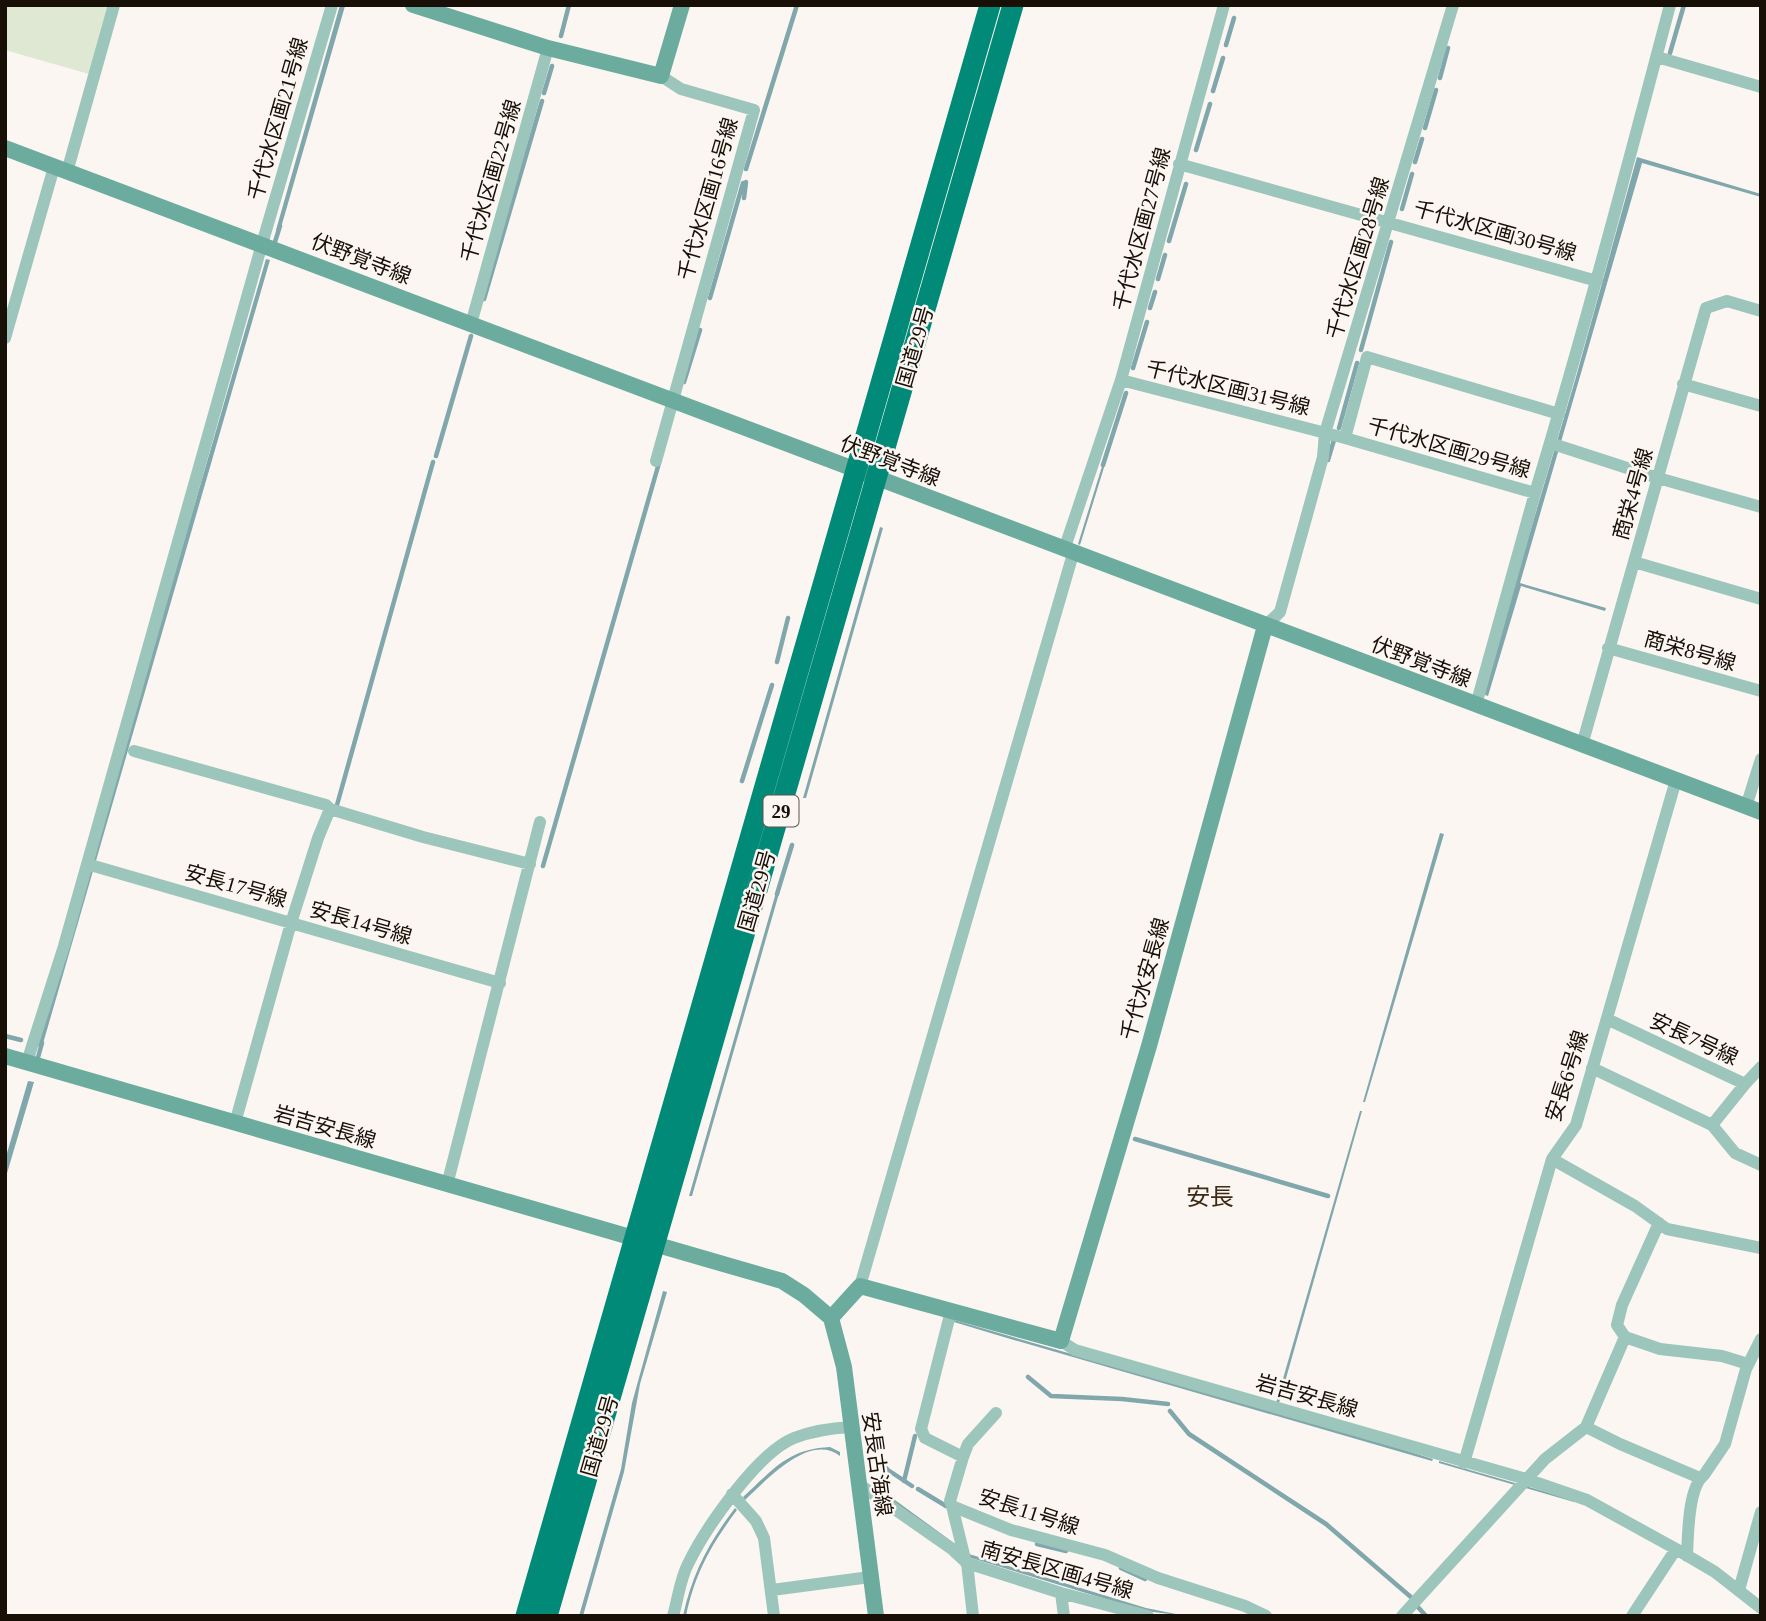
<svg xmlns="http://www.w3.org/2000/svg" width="1766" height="1621" viewBox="0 0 1766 1621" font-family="'Times New Roman','Noto Sans JP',serif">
<rect width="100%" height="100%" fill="#fbf6f1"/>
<path fill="#dee8d2" d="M 5,5 L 109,5 L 89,74 L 5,50 Z"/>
<path fill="#80a7ab" d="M 340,5 L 345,6 L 280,231 L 276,230 Z
M 1637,157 L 1761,194 L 1761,197 L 1642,163 L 1520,583 L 1606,608 L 1605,611 L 1521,586 L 1488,696 L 1482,694 L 1576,377 Z
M 266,259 L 270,260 L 42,1047 L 37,1046 Z
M 1104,460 L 1106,461 L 1080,545 L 1078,544 Z
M 880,527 L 883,528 L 806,798 L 803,798 Z
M 1440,833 L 1444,834 L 1365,1102 L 1363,1102 Z
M 777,889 L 780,890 L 692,1196 L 689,1196 Z
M 28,1081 L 34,1082 L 5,1180 L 5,1160 Z
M 1360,1111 L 1362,1111 L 1279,1403 L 1276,1403 Z
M 663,1291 L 667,1292 L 640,1384 L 624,1472 L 583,1616 L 579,1616 L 621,1469 L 632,1403 Z
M 954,1320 L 1401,1449 L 1433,1459 L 1432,1461 L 1007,1338 L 954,1322 Z
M 830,1447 L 840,1452 L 840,1456 C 809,1432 766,1481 745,1500 L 743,1497 C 773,1470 787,1449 830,1447 Z
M 1439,1461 L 1574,1500 L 1574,1502 L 1439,1463 Z
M 873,1484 L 969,1554 L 1146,1608 L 1186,1616 L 1145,1611 L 968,1557 L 873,1488 Z
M 735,1508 L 737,1510 C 711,1545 695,1573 686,1616 L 683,1616 C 692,1574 709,1542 735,1508 Z"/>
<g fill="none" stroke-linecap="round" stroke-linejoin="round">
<path stroke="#80a7ab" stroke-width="4.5" d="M 561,36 L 569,5
M 1226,45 L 1234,18
M 1670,53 L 1684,5
M 1440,78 L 1448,48
M 1213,91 L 1223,58
M 544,93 L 552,66
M 1425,128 L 1436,90
M 1196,150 L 1210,104
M 1415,162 L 1422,139
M 746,169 L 797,5
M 744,198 L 746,182
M 1402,209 L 1412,174
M 1169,241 L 1186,184
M 274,245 L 280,226
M 1158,279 L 1165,255
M 710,298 L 743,183
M 484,299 L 542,101
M 1150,308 L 1155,292
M 1361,350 L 1391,242
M 1133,368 L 1147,322
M 684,382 L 700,330
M 1339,428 L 1357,363
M 436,456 L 471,336
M 1328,460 L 1334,440
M 1103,465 L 1126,393
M 777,662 L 788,618
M 742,781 L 772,685
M 337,805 L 433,462
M 543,866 L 659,463
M 777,894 L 792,845
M 5,1036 L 21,1040
M 37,1061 L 42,1043
M 1135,1139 L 1328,1196
M 1028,1377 L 1051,1396 L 1122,1399 L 1168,1404
M 1170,1411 L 1189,1434 L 1326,1524 L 1412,1598
M 874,1457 L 888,1470 L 912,1486
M 904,1481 L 915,1436
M 918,1489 L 946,1506
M 1037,1544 L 1066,1551
M 1121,1568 L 1145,1579
M 1417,1606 L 1426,1616"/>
<path stroke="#9cc5bc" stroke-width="12" d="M 1657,57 L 1761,87
M 1179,164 L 1597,281
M 67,172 L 114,5
M 471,324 L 548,48
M 5,338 L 54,167
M 1121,380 L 1345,438
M 1683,384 L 1761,406
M 1559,414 L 1367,357 L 1345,438 L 1535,493 C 1584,331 1627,168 1670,5
M 1550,443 L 1658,478 L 1761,507
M 656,461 L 754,110 L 681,89 L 661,76
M 1064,550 L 1121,380 L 1224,5
M 1634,562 L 1761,599
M 1265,626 L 1280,612 L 1323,457 L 1325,433 C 1367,290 1411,148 1453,5
M 1608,648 L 1761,691
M 1476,705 L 1535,493
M 1582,745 L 1706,308 L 1727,301 L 1761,311
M 134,751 L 326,805 L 330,809 L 423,837 L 530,864
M 1676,780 L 1576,1125 L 1552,1159 L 1635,1206 L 1667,1229 L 1761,1248
M 1746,807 L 1761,759
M 87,864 L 291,923 L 318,838 L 330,809
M 1607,1019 L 1745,1084 L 1761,1067
M 27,1062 L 64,946 L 262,244 L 332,5
M 1592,1068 L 1712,1125 L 1735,1153 L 1761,1165
M 235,1123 L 291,923 L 500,983
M 1712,1125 L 1745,1084
M 447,1185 L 540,822
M 860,1286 L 1073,554
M 951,1311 L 921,1429 L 925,1438 L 963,1457 L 950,1501 L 952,1506 L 1011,1530 L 1105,1555 L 1158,1578 L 1245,1606 L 1266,1616
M 1625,1337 L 1660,1349 L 1722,1356 L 1748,1364
M 1061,1341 L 1075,1350 L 1526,1479 L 1587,1500 L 1676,1549 L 1715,1572 L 1761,1608
M 1586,1427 L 1625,1337 L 1617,1325 L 1622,1305 L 1659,1223
M 963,1457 L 968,1444 L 996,1413
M 1464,1463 L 1552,1159
M 860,1485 L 952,1549 L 967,1563
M 732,1494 L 756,1521 L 764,1538 L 774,1616
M 952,1506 L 966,1563
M 1687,1556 C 1688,1536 1688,1487 1704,1475 L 1725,1444 L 1746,1369 L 1761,1339
M 772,1590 L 870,1577
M 1739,1590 L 1761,1512
M 1061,1593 L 1064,1616
M 673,1616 C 678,1599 680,1579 688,1564 C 705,1529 757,1453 794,1438 C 812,1431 832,1428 851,1427
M 973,1616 L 967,1563 L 1061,1593 L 1148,1616
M 1402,1616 L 1545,1459 L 1586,1427 L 1620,1444 L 1700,1478
M 1632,1616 L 1676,1549"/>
<path stroke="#6bac9f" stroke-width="16" d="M 413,5 L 548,48 L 661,76 L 682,5
M 5,148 L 1761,812
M 5,1056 L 782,1281 L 804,1295 L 831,1318
M 831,1318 L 860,1286 L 1061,1341 L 1149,1046 L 1265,626
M 831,1318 L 844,1367 L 876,1616"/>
<path stroke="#028a79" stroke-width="21" d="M 526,1616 L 990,5
M 547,1616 L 1013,5"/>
</g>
<g text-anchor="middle" stroke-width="5" stroke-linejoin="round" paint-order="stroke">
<rect fill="#fbf6f1" stroke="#5c544d" stroke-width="2" x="763.5" y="795.5" width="35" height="31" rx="5"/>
<g font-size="19" font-weight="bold" fill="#180f07">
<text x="781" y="818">29</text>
</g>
<g font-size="21" fill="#180f07" stroke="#fbf6f1">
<text transform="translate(278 119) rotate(-74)" y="7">千代水区画21号線</text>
<text transform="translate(491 181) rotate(-74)" y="7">千代水区画22号線</text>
<text transform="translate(708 199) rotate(-74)" y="7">千代水区画16号線</text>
<text transform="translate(1142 229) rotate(-75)" y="7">千代水区画27号線</text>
<text transform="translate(1495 231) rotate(16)" y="7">千代水区画30号線</text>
<text transform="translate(1358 258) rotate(-73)" y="7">千代水区画28号線</text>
<text transform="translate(361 259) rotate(21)" y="7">伏野覚寺線</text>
<text transform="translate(915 347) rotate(-74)" y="7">国道29号</text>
<text transform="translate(1228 388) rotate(14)" y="7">千代水区画31号線</text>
<text transform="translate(1449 448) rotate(16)" y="7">千代水区画29号線</text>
<text transform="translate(890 461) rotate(21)" y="7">伏野覚寺線</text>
<text transform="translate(1633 494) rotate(-74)" y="7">商栄4号線</text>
<text transform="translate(1690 651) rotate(16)" y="7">商栄8号線</text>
<text transform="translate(1421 662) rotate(21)" y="7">伏野覚寺線</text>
<text transform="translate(236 886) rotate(16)" y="7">安長17号線</text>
<text transform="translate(757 891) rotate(-74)" y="7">国道29号</text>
<text transform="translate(361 923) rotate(16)" y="7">安長14号線</text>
<text transform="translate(1145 979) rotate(-74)" y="7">千代水安長線</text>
<text transform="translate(1694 1039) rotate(25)" y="7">安長7号線</text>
<text transform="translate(1567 1076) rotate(-72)" y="7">安長6号線</text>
<text transform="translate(325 1127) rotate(16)" y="7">岩吉安長線</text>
<text transform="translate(1307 1396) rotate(16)" y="7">岩吉安長線</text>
<text transform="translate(600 1436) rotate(-74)" y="7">国道29号</text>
<text transform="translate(877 1464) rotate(82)" y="7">安長古海線</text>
<text transform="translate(1029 1512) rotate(18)" y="7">安長11号線</text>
<text transform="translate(1057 1570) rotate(16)" y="7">南安長区画4号線</text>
</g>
<g font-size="24" fill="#3f2b15" stroke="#fbf6f1">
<text x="1210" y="1205">安長</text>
</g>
</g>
<rect width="1766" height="1621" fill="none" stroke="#180f07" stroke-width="14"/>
</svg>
